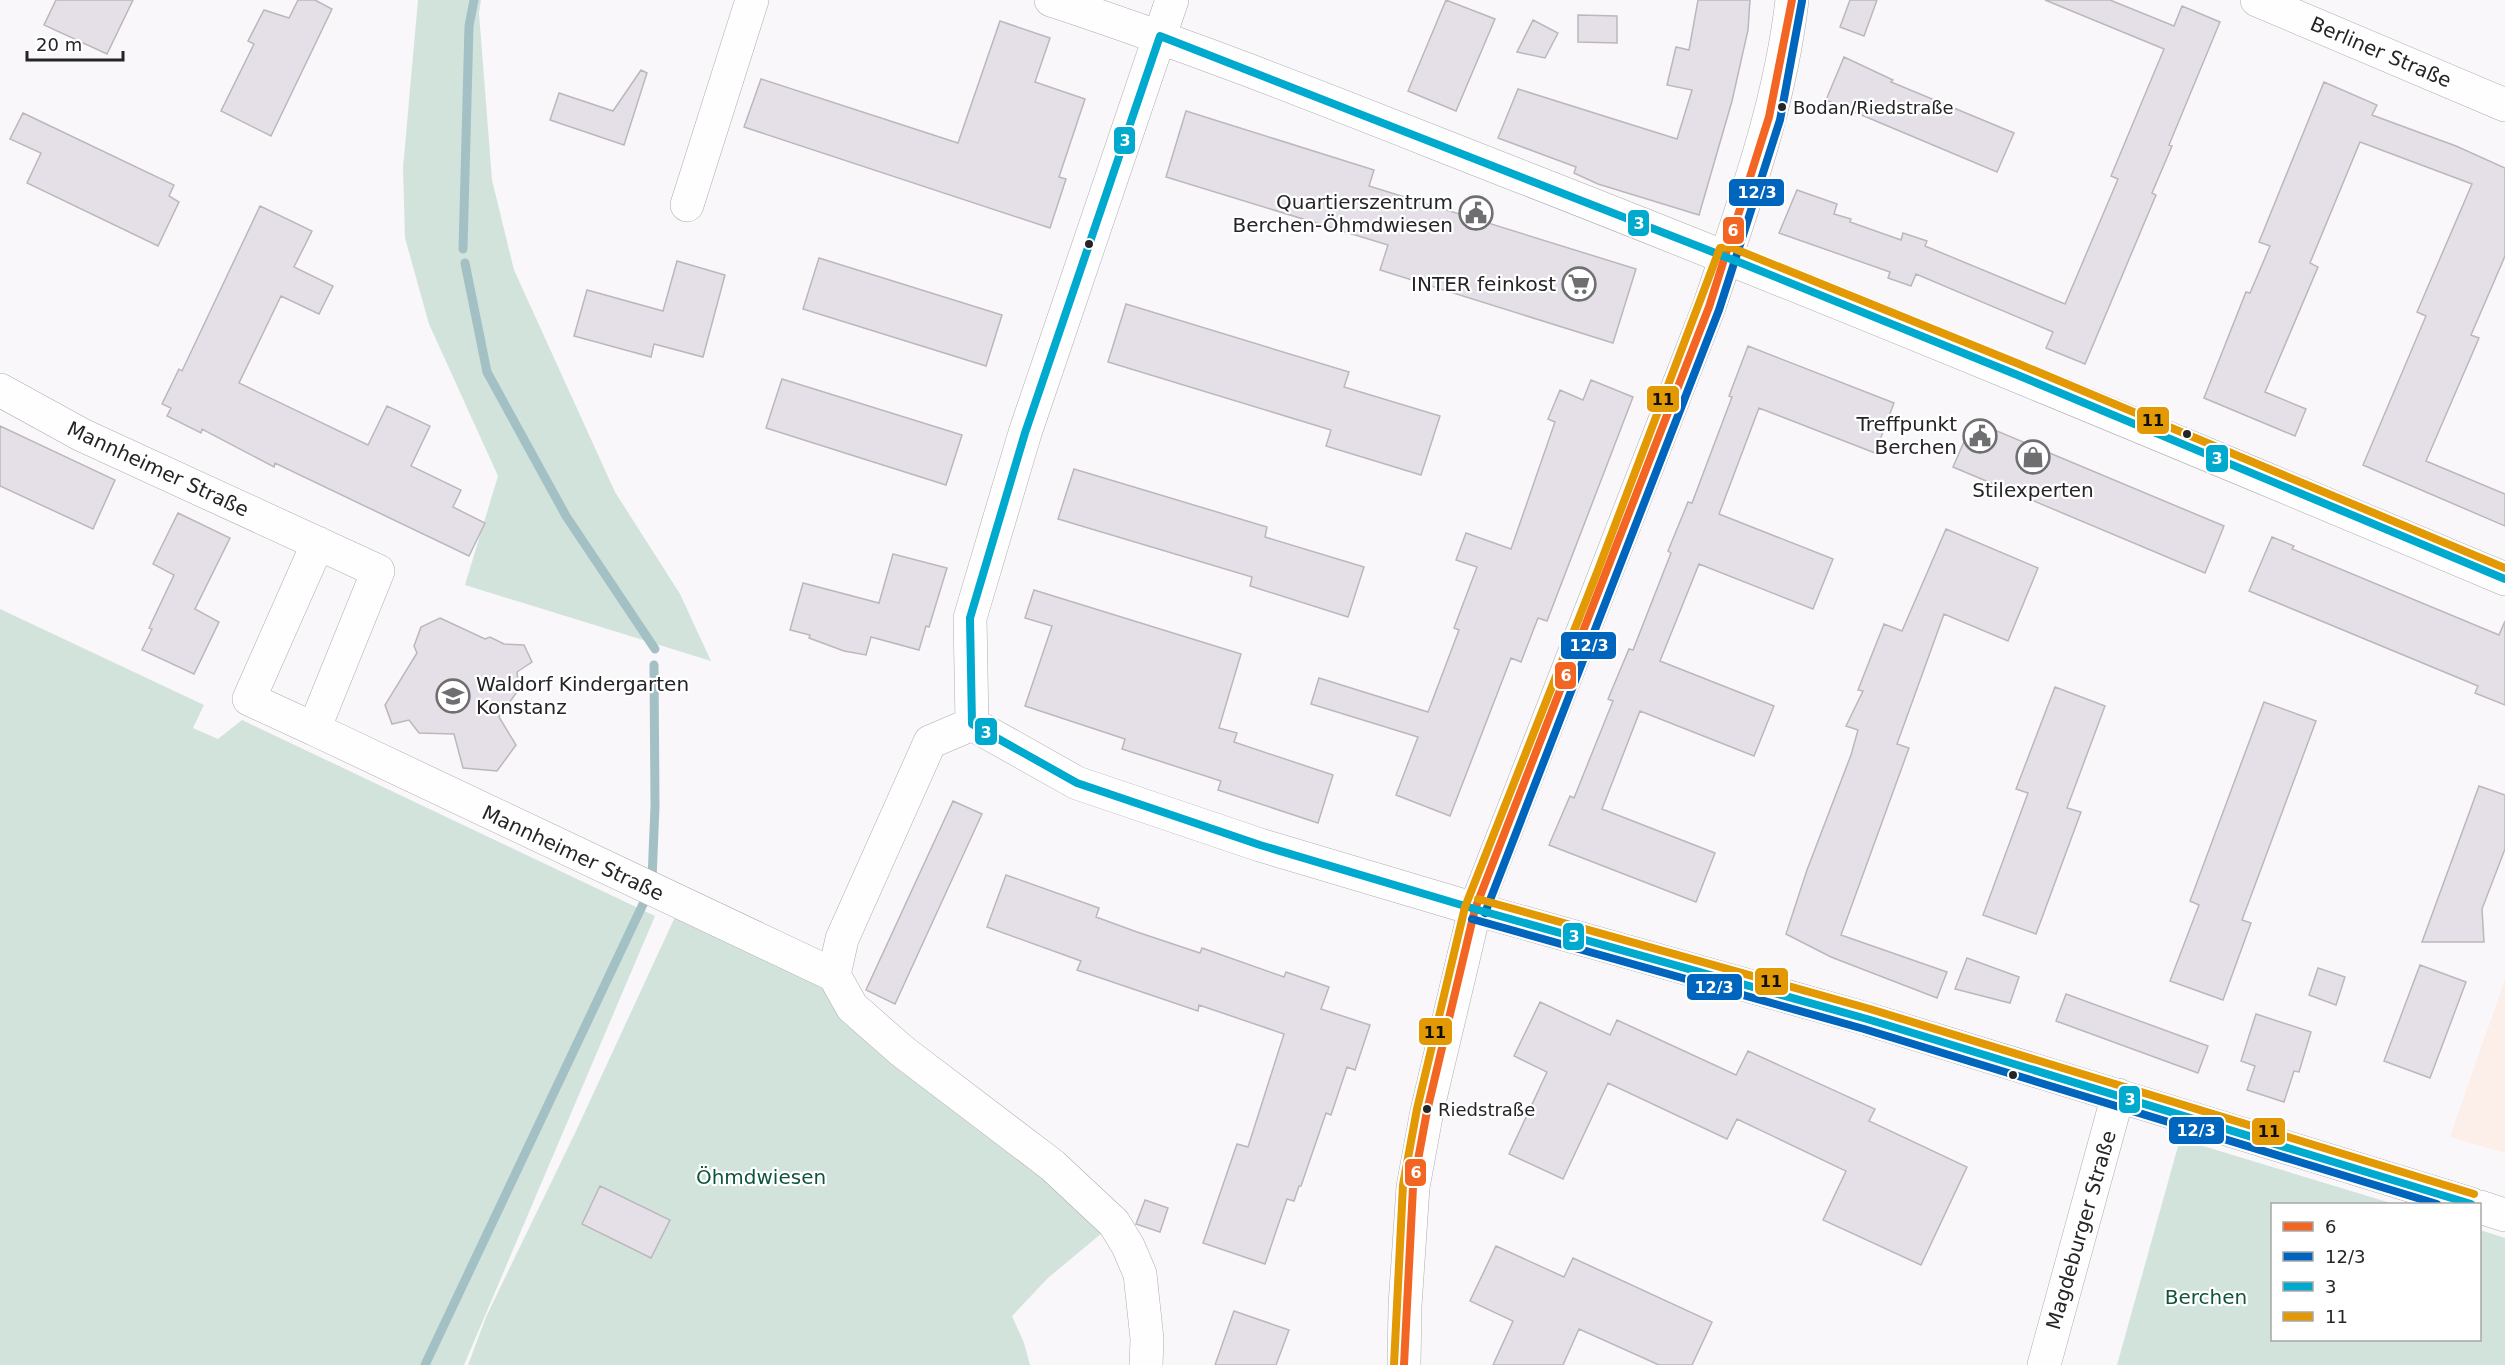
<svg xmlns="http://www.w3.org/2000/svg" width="2505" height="1365" viewBox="0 0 2505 1365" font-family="'DejaVu Sans',sans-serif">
<rect width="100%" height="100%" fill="#f9f7fa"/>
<path fill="#fcefe9" d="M 2505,979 L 2505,1153 L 2450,1137 Z"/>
<path fill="#d2e3dc" d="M 418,0 L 481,0 L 479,13 L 492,180 L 514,270 L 615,492 L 680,594 L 711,661 L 465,585 L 498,476 L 429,324 L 405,238 L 403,168 Z
M 0,609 L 204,705 L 193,728 L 218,739 L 242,720 L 655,916 L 464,1365 L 0,1365 Z
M 681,904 L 834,975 L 1114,1223 L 1048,1278 L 1012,1316 L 1024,1343 L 1030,1365 L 468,1365 L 486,1317 L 576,1131 Z
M 2180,1139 L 2394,1204 L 2272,1204 L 2272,1340 L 2480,1340 L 2480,1230 L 2505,1238 L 2505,1365 L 2117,1365 Z"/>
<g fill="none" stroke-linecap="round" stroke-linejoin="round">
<path stroke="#a3c1c4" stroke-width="9" d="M 463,249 L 469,26 L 474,0
M 465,263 L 487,372 L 566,516 L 655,649
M 652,879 L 655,806 L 654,665
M 425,1365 L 644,902"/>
</g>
<path fill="#e5e0e7" stroke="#bab8bb" stroke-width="1.5" d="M 56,0 L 133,0 L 107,54 L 44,25 Z
M 298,0 L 315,0 L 332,9 L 271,136 L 221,111 L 254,44 L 248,41 L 264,10 L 289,18 Z
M 1446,0 L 1495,19 L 1456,111 L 1408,91 Z
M 1698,0 L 1750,0 L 1748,30 L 1732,101 L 1699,215 L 1598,184 L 1574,173 L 1576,167 L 1498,138 L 1518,89 L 1677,139 L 1692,90 L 1667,85 L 1676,47 L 1689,50 Z
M 1850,0 L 1877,0 L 1864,36 L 1840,27 Z
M 2045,0 L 2110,0 L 2174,26 L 2182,6 L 2220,22 L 2169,145 L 2172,146 L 2152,193 L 2156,195 L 2085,364 L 2046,348 L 2053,332 L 1916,274 L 1911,286 L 1888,278 L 1890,272 L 1779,233 L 1797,190 L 1837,204 L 1834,214 L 1851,219 L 1850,222 L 1901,240 L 1903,233 L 1927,241 L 1925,246 L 2065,304 L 2118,179 L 2111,176 L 2164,49 Z
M 1578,15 L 1617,16 L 1617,43 L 1578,42 Z
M 1533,20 L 1558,33 L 1545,58 L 1517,52 Z
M 1000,21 L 1050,38 L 1035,82 L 1085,99 L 1059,177 L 1066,179 L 1050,228 L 744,127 L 761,79 L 958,143 Z
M 1844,57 L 1893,80 L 1891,82 L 2014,133 L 1997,172 L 1826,100 Z
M 641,70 L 647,73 L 624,145 L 550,120 L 559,93 L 613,111 Z
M 2324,82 L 2377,105 L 2372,115 L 2456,146 L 2505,168 L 2505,256 L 2471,335 L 2479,338 L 2426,461 L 2505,494 L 2505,526 L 2363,465 L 2426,316 L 2417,312 L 2472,184 L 2360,142 L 2310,263 L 2318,267 L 2265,392 L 2306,409 L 2295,436 L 2204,398 L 2246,292 L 2250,293 L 2270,246 L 2259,242 Z
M 1186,111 L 1374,170 L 1369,186 L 1636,269 L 1613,343 L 1380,270 L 1388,245 L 1166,177 Z
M 23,113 L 174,185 L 169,196 L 179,202 L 158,246 L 27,183 L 41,153 L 10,139 Z
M 260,206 L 312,231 L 294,267 L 333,286 L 319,314 L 281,296 L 239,383 L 368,445 L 387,406 L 430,426 L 411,466 L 461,490 L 453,507 L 485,523 L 469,556 L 275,463 L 274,467 L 202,429 L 201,433 L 167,416 L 171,408 L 162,404 L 179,369 L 182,371 Z
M 819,258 L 1002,315 L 986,366 L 803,309 Z
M 677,261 L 725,275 L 703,357 L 654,344 L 651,357 L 574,336 L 587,290 L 663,311 Z
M 1126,304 L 1349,372 L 1344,387 L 1440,416 L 1421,475 L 1326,446 L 1331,430 L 1108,362 Z
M 1748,346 L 1894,403 L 1875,453 L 1759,408 L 1719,514 L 1833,559 L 1813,609 L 1699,564 L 1660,661 L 1774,706 L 1754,756 L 1640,711 L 1602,809 L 1715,853 L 1696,902 L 1549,845 L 1570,796 L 1574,798 L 1613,701 L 1608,699 L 1629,649 L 1633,650 L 1671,553 L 1668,551 L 1688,502 L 1692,503 L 1732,397 L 1729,396 Z
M 782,379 L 962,435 L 946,485 L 766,428 Z
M 1591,380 L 1633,397 L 1547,621 L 1538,618 L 1521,662 L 1511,658 L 1450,816 L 1396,795 L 1418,737 L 1311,704 L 1319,678 L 1428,712 L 1459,630 L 1454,628 L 1477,567 L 1456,560 L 1466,533 L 1511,549 L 1555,422 L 1548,419 L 1560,390 L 1583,400 Z
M 1973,421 L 2224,526 L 2205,573 L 1953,467 Z
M 0,426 L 115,480 L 93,529 L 0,486 Z
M 1074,469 L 1267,527 L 1265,537 L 1364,567 L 1348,617 L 1250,586 L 1252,577 L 1058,519 Z
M 178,513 L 230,538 L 195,609 L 219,622 L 194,674 L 142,650 L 152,629 L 149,628 L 174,575 L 153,564 Z
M 1946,529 L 2038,568 L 2008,641 L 1944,614 L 1897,744 L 1909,748 L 1841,935 L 1947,972 L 1937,998 L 1831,957 L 1786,934 L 1807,870 L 1851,755 L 1858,730 L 1846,726 L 1863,691 L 1858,690 L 1884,624 L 1902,631 Z
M 2272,537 L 2294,546 L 2292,549 L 2499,635 L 2505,621 L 2505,705 L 2475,693 L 2478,686 L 2249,591 Z
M 893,554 L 947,568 L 929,627 L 926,626 L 919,650 L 871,637 L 866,655 L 844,651 L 809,638 L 810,635 L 790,630 L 803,583 L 879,603 Z
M 1034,590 L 1241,654 L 1219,728 L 1237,733 L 1234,742 L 1333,775 L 1318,823 L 1218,790 L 1221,781 L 1122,749 L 1125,739 L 1025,706 L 1052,626 L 1025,618 Z
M 440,618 L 485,639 L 490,637 L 504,644 L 524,645 L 532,662 L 517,672 L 519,689 L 499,717 L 516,745 L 497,771 L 463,768 L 454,734 L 419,733 L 409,720 L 392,724 L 385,705 L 417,653 L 414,646 L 421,627 Z
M 2055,687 L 2105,706 L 2067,808 L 2081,812 L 2036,934 L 1983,915 L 2028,793 L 2016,789 Z
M 2264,702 L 2316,721 L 2242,920 L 2251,923 L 2223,1000 L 2170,981 L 2199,905 L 2190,901 Z
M 2479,786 L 2505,795 L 2505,849 L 2482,909 L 2484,942 L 2422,942 Z
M 953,801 L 982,814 L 895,1004 L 866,990 Z
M 1006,875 L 1099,908 L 1096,917 L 1137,932 L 1200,953 L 1202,948 L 1284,977 L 1286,972 L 1329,987 L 1321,1009 L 1370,1025 L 1355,1070 L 1347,1067 L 1331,1115 L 1326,1113 L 1301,1186 L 1299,1186 L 1294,1201 L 1287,1199 L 1265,1264 L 1203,1243 L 1237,1144 L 1248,1147 L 1284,1034 L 1199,1005 L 1198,1011 L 1077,970 L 1081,961 L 987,927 Z
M 1967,958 L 2019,977 L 2010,1003 L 1955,989 Z
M 2420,965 L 2466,982 L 2430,1078 L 2384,1061 Z
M 2318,968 L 2345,977 L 2336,1005 L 2309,995 Z
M 2066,994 L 2208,1046 L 2198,1073 L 2056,1021 Z
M 1540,1002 L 1610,1035 L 1617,1020 L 1736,1075 L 1748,1051 L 1875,1109 L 1869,1121 L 1967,1167 L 1921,1265 L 1823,1220 L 1846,1171 L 1737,1119 L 1727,1139 L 1608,1083 L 1563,1179 L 1509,1154 L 1547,1072 L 1514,1056 Z
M 2256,1014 L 2311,1032 L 2299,1072 L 2294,1071 L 2284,1102 L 2247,1090 L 2255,1066 L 2241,1061 Z
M 600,1186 L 670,1220 L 651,1258 L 582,1224 Z
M 1145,1200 L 1168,1208 L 1160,1232 L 1136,1224 Z
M 1496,1246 L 1564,1277 L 1573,1258 L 1712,1322 L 1692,1365 L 1659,1365 L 1579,1329 L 1563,1365 L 1493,1365 L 1513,1321 L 1470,1301 Z
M 1234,1311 L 1289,1330 L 1276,1365 L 1215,1365 Z"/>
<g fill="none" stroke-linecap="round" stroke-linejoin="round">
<g stroke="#afadaf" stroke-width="34">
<path id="minor" d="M 1051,0 C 1213,53 1371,118 1530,180 C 1857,308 2181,443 2505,579
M 1172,0 L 1025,433 L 970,618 L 972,724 L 1077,783 L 1260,845 L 1475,909 L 1867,1019 L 2471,1204
M 2257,0 L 2505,105
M 687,205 L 752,0
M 0,390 L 82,435 L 378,571 L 314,729 L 834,975
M 972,724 L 930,742 L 842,939 L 834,975 L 852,1007 L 902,1051 L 1052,1165 L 1114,1223 L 1128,1246 L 1140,1274 L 1147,1339 L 1146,1365
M 314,729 L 249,699 L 318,543
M 2480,1207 L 2505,1215
M 1404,1365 L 1405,1306 L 1413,1187 L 1427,1111 L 1475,909 L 1709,307 C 1743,206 1780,106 1792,0
M 2044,1365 L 2118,1095"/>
</g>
<use href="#minor" stroke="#fefefe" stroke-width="33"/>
<g stroke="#fff" stroke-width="12">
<path id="bus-1" d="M 1404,1365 L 1413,1187 L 1427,1111 L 1475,909 L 1709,307 L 1769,117 L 1792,0"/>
</g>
<g stroke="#fff" stroke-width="12">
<path id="bus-2" d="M 1485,913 L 1719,310 L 1780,120 L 1802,1
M 1472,919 L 1864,1029 L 2437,1204"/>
</g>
<g stroke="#fff" stroke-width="12">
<path id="bus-3" d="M 2471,1204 L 1867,1019 L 1475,909 L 1260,845 L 1077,783 L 972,724 L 970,618 L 1025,433 L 1160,36 L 1741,263 L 2015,374 L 2505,579"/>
</g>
<g stroke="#fff" stroke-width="12">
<path id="bus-4" d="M 1478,899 L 1870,1009 L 2474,1194
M 1394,1365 L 1403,1185 L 1417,1109 L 1465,907 L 1598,570 L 1720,248 L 1730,247 L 2019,364 L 2505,568"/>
</g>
<use href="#bus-1" stroke="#f26522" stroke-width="8"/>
<use href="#bus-2" stroke="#0065bd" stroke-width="8"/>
<use href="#bus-3" stroke="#00a9ce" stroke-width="8"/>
<use href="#bus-4" stroke="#e29904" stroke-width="8"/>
</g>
<defs>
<g id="civic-ring" transform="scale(1.725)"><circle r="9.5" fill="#fff" stroke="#6f6e70" stroke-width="1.5"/><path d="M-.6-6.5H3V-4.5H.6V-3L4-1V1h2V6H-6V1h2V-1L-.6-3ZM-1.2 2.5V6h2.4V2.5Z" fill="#6f6e70"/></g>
<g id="supermarket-ring" transform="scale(1.725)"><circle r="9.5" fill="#fff" stroke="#6f6e70" stroke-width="1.5"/><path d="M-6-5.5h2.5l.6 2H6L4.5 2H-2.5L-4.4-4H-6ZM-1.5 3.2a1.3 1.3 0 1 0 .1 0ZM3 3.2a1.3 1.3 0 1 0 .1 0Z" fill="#6f6e70"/></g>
<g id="shop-ring" transform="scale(1.725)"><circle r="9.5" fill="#fff" stroke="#6f6e70" stroke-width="1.5"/><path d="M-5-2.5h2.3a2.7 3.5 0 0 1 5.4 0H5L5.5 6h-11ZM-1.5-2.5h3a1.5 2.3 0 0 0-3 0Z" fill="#6f6e70"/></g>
<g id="school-ring" transform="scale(1.725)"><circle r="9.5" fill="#fff" stroke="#6f6e70" stroke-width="1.5"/><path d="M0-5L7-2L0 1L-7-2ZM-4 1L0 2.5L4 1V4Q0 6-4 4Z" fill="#6f6e70"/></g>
</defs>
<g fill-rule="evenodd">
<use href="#civic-ring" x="1476" y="213"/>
<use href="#supermarket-ring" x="1579" y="284"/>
<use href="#civic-ring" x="1980" y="436"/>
<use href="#shop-ring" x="2033" y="457"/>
<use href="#school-ring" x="453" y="696"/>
</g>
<g fill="#252426" stroke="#fff" stroke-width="2">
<circle cx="1782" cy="107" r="5"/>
<circle cx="1089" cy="244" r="5"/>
<circle cx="2187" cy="434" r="5"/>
<circle cx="2013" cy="1075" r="5"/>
<circle cx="1427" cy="1109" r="5"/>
</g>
<g text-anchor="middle" stroke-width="4.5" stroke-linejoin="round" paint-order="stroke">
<g font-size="18" fill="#252426" stroke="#fff" text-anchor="start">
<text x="1793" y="114">Bodan/Riedstraße</text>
<text x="1438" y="1116">Riedstraße</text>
</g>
<g font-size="20" fill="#252426" stroke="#fff">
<text transform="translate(2381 52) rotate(23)" y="7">Berliner Straße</text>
<text transform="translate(158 469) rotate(25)" y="7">Mannheimer Straße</text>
<text transform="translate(573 853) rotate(25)" y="7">Mannheimer Straße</text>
<text transform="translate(2081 1230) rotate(-74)" y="7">Magdeburger Straße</text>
</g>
<g font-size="20" fill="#252426" stroke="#fff" text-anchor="end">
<text x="1453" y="209">Quartierszentrum<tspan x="1453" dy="23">Berchen-Öhmdwiesen</tspan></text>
<text x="1556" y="291">INTER feinkost</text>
<text x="1957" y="431">Treffpunkt<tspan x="1957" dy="23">Berchen</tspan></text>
<text x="2033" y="497" text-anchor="middle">Stilexperten</text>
<text x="476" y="691" text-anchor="start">Waldorf Kindergarten<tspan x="476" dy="23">Konstanz</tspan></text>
</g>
<g font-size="20" fill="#0f543c" stroke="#fff">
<text x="761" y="1184">Öhmdwiesen</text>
<text x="2206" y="1304">Berchen</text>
</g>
</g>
<g stroke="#fff" stroke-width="2">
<rect x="1113" y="126" width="23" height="29" rx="6" fill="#00a9ce"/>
<rect x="1728" y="178" width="57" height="29" rx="6" fill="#0065bd"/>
<rect x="1627" y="209" width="23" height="28" rx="6" fill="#00a9ce"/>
<rect x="1722" y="216" width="23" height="29" rx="6" fill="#f26522"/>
<rect x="1646" y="385" width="34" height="28" rx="6" fill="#e29904"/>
<rect x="2136" y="406" width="34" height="29" rx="6" fill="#e29904"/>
<rect x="2205" y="444" width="24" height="29" rx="6" fill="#00a9ce"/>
<rect x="1560" y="631" width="57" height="29" rx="6" fill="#0065bd"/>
<rect x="1554" y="661" width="23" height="29" rx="6" fill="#f26522"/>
<rect x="974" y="717" width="24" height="29" rx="6" fill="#00a9ce"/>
<rect x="1562" y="922" width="23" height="29" rx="6" fill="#00a9ce"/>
<rect x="1754" y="967" width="35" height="29" rx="6" fill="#e29904"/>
<rect x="1686" y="973" width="57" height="28" rx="6" fill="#0065bd"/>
<rect x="1418" y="1017" width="35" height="29" rx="6" fill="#e29904"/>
<rect x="2118" y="1085" width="23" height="29" rx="6" fill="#00a9ce"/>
<rect x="2168" y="1116" width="57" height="29" rx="6" fill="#0065bd"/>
<rect x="2251" y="1117" width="35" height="29" rx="6" fill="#e29904"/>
<rect x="1404" y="1158" width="23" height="29" rx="6" fill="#f26522"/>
</g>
<g font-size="16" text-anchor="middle" font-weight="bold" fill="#fff">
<text x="1125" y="146">3</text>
<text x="1757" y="198">12/3</text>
<text x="1639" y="229">3</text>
<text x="1733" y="236">6</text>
<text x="2217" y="464">3</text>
<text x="1589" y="651">12/3</text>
<text x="1566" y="681">6</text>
<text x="986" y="738">3</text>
<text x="1574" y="942">3</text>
<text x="1714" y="993">12/3</text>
<text x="2130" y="1105">3</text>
<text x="2196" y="1136">12/3</text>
<text x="1416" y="1178">6</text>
</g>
<g font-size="16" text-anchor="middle" font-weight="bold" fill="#111">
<text x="1663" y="405">11</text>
<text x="2153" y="426">11</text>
<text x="1771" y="987">11</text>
<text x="1435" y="1038">11</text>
<text x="2269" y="1137">11</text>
</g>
<rect x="2271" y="1203" width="210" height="138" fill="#ffffff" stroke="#a8a7a8" stroke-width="1.5"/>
<rect x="2283" y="1222" width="30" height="9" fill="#f26522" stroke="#a8a7a8" stroke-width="1.5"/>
<text x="2325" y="1233" font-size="18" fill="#252426">6</text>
<rect x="2283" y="1252" width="30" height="9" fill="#0065bd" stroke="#a8a7a8" stroke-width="1.5"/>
<text x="2325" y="1263" font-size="18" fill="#252426">12/3</text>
<rect x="2283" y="1282" width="30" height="9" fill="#00a9ce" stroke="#a8a7a8" stroke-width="1.5"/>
<text x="2325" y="1293" font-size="18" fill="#252426">3</text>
<rect x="2283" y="1312" width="30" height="9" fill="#e29904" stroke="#a8a7a8" stroke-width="1.5"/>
<text x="2325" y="1323" font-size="18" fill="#252426">11</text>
<path d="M27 51v9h96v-9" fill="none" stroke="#252426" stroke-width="3"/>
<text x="36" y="51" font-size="18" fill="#252426" stroke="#ffffff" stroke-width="4.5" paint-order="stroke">20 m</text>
</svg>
